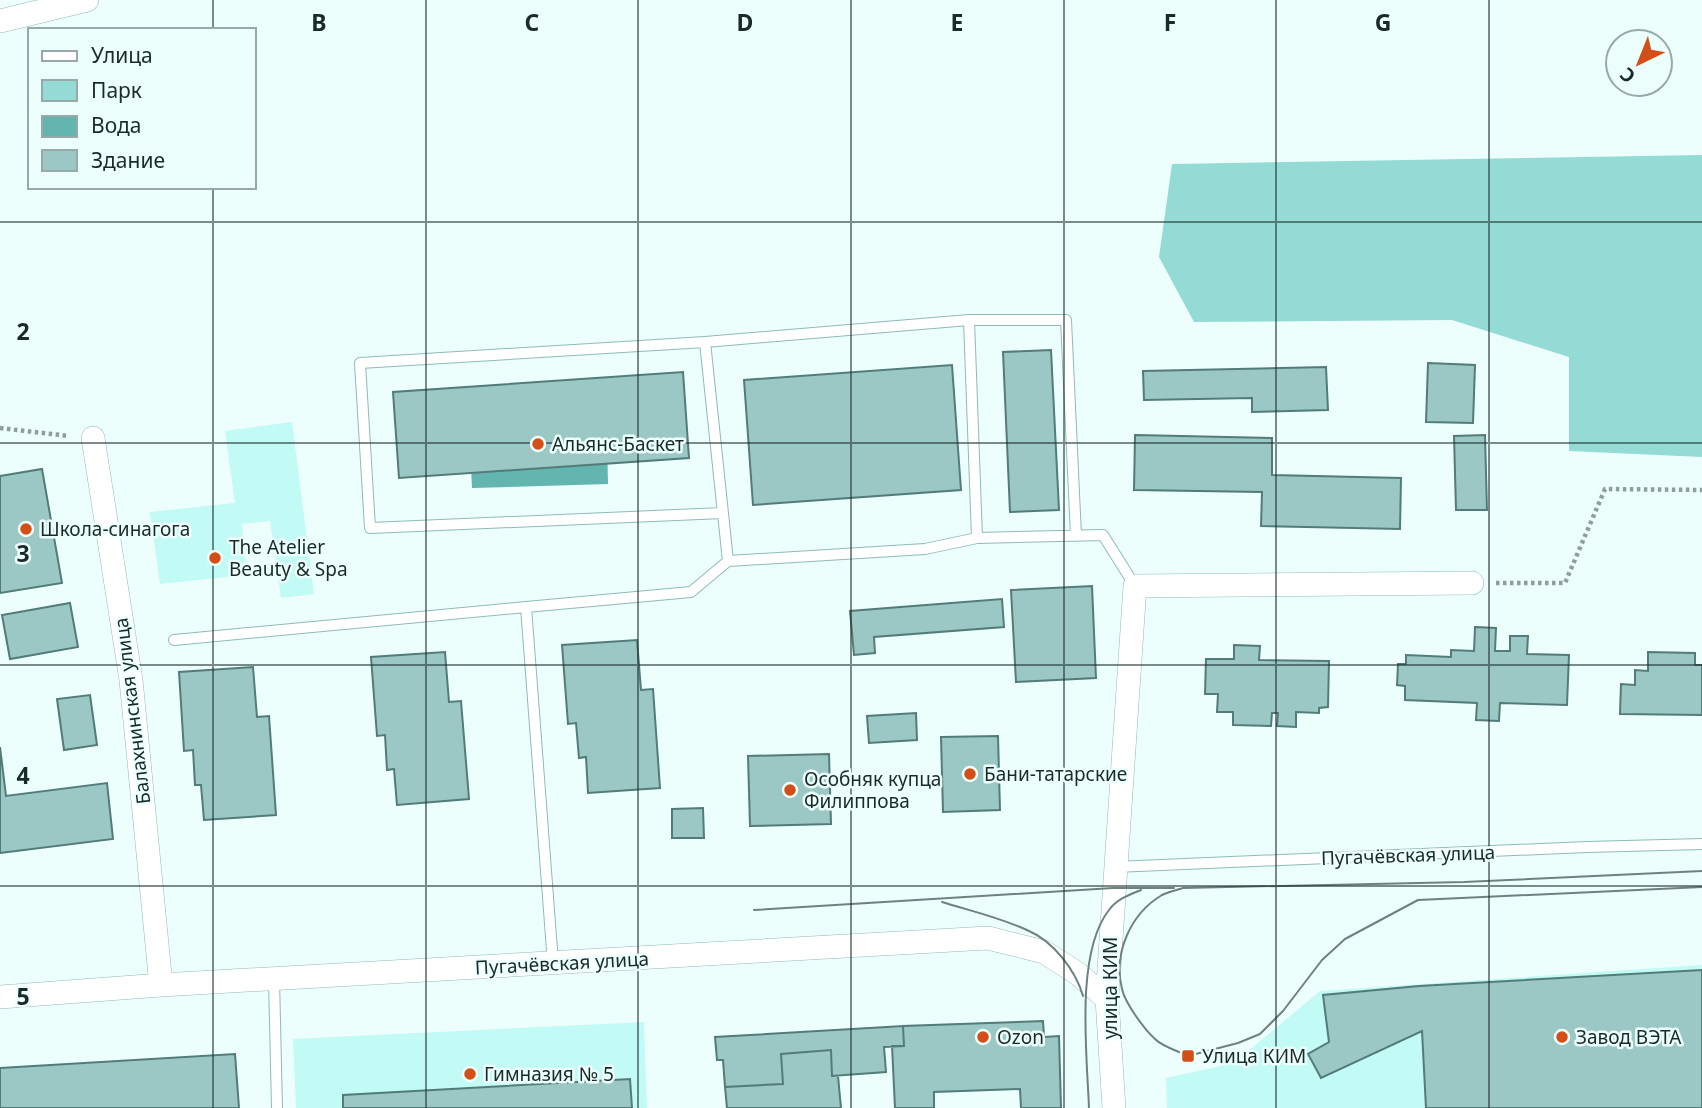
<svg xmlns="http://www.w3.org/2000/svg" width="1702" height="1108" viewBox="0 0 1702 1108" font-family="'Noto Sans',sans-serif">
<rect width="100%" height="100%" fill="#edfffd"/>
<path fill="#c2faf5" d="M 292,422 L 314,594 L 281,598 L 270,521 L 242,524 L 247,575 L 160,584 L 150,512 L 235,503 L 225,431 Z
M 1702,965 L 1702,1108 L 1167,1108 L 1166,1078 L 1234,1063 L 1320,991 Z
M 644,1022 L 647,1108 L 296,1108 L 293,1039 Z"/>
<path fill="#95dbd5" d="M 1702,155 L 1702,457 L 1569,451 L 1569,357 L 1452,320 L 1194,322 L 1159,257 L 1172,164 Z"/>
<path fill="#63b5af" d="M 606,394 L 608,484 L 472,488 L 468,404 Z"/>
<path fill="#9bc8c4" stroke="#527c79" stroke-width="2" d="M 1051,350 L 1059,510 L 1010,512 L 1003,352 Z
M 1428,363 L 1475,365 L 1473,423 L 1426,422 Z
M 952,365 L 961,490 L 753,505 L 744,380 Z
M 1326,367 L 1328,410 L 1252,412 L 1252,398 L 1144,400 L 1143,371 Z
M 683,372 L 689,458 L 399,478 L 393,392 Z
M 1135,435 L 1272,438 L 1272,475 L 1401,478 L 1400,529 L 1261,526 L 1262,492 L 1134,490 Z
M 1485,435 L 1487,510 L 1456,510 L 1454,436 Z
M 42,469 L 62,583 L 0,593 L 0,476 Z
M 1092,586 L 1096,678 L 1016,682 L 1011,590 Z
M 1002,599 L 1004,627 L 874,637 L 875,653 L 854,655 L 850,611 Z
M 70,603 L 78,647 L 10,659 L 2,615 Z
M 1475,627 L 1496,628 L 1495,651 L 1510,651 L 1510,636 L 1528,636 L 1527,654 L 1569,655 L 1567,705 L 1500,703 L 1499,721 L 1476,720 L 1477,703 L 1405,700 L 1405,686 L 1397,685 L 1398,664 L 1406,664 L 1406,655 L 1451,657 L 1451,650 L 1474,651 Z
M 637,640 L 641,690 L 653,689 L 660,788 L 588,793 L 586,757 L 579,758 L 576,723 L 568,724 L 562,645 Z
M 1234,645 L 1260,646 L 1259,660 L 1329,661 L 1328,707 L 1319,708 L 1319,713 L 1296,712 L 1296,727 L 1277,726 L 1278,713 L 1272,713 L 1271,726 L 1233,725 L 1233,712 L 1217,712 L 1218,694 L 1205,694 L 1206,659 L 1234,659 Z
M 445,652 L 449,702 L 461,701 L 469,799 L 397,805 L 394,769 L 387,770 L 385,735 L 377,736 L 371,657 Z
M 1648,652 L 1695,653 L 1695,665 L 1702,665 L 1702,715 L 1620,714 L 1621,684 L 1635,685 L 1635,670 L 1648,671 Z
M 253,667 L 257,717 L 269,716 L 276,815 L 204,820 L 201,785 L 195,785 L 193,750 L 184,751 L 179,672 Z
M 90,695 L 97,745 L 64,750 L 57,699 Z
M 916,713 L 917,740 L 869,743 L 867,716 Z
M 998,736 L 1000,810 L 943,812 L 941,737 Z
M 0,747 L 6,796 L 107,783 L 113,839 L 0,853 Z
M 829,754 L 831,824 L 750,826 L 748,756 Z
M 703,808 L 704,838 L 672,838 L 672,809 Z
M 1702,970 L 1702,1108 L 1426,1108 L 1422,1031 L 1321,1078 L 1308,1054 L 1329,1042 L 1323,995 L 1419,986 Z
M 1043,1021 L 1044,1037 L 1059,1036 L 1061,1108 L 1021,1108 L 1020,1089 L 934,1092 L 934,1108 L 895,1108 L 892,1046 L 904,1046 L 903,1026 Z
M 903,1026 L 904,1046 L 884,1047 L 886,1072 L 832,1076 L 831,1050 L 781,1054 L 783,1084 L 725,1087 L 723,1060 L 717,1060 L 715,1037 Z
M 831,1050 L 832,1076 L 838,1076 L 841,1108 L 727,1108 L 725,1087 L 783,1084 L 781,1054 Z
M 235,1054 L 239,1108 L 0,1108 L 0,1068 Z
M 630,1079 L 632,1108 L 343,1108 L 343,1095 Z"/>
<g fill="none" stroke-linecap="round" stroke-linejoin="round">
<g stroke="#8fbbb7" stroke-width="12">
<path id="service" d="M 969,320 L 1066,320 L 1076,536
M 705,342 L 969,320 L 977,538 L 925,549 L 728,561
M 977,538 L 1103,535 L 1135,586
M 526,607 L 691,592 L 728,561 L 705,342 L 360,363 L 370,528 L 723,513
M 174,640 L 526,607 L 553,963
M 1115,867 L 1587,847 L 1702,844
M 274,979 L 277,1108"/>
</g>
<g stroke="#8fbbb7" stroke-width="24">
<path id="minor" d="M 0,21 L 87,0
M 93,438 L 131,680 L 161,985
M 0,997 L 161,985 L 988,938 L 1044,952 L 1077,973 L 1107,999
M 1114,1108 L 1107,999 L 1135,586 L 1472,583"/>
</g>
<path stroke="#8d9f9d" stroke-width="4.5" stroke-dasharray="3.5 3.5" stroke-linecap="butt" d="M 0,428 L 69,436
M 1496,583 L 1565,583 L 1605,489 L 1702,490"/>
<use href="#service" stroke="#fff" stroke-width="10"/>
<use href="#minor" stroke="#fff" stroke-width="23"/>
<path stroke="#6f817f" stroke-width="2" d="M 1702,871 L 1464,882 L 1183,888 C 1176,890 1168,892 1162,895 C 1130,914 1113,954 1122,989 C 1125,1003 1144,1029 1155,1039 C 1163,1047 1178,1051 1188,1056 L 1238,1043 L 1260,1034 L 1283,1011 L 1322,960 L 1345,939 L 1418,900 L 1702,887
M 942,902 C 971,911 1002,918 1029,931 C 1053,941 1076,971 1083,996
M 754,910 L 1113,888 L 1174,888
M 1089,1108 C 1087,1055 1075,953 1109,910 C 1117,899 1129,895 1141,890"/>
</g>
<path fill="none" stroke="#192b29" stroke-width="2" stroke-opacity="0.55" d="M 213,0 L 213,30M 426,0 L 426,1108M 638,0 L 638,1108M 851,0 L 851,1108M 1064,0 L 1064,1108M 1276,0 L 1276,1108M 1489,0 L 1489,1108M 213,187 L 213,1108M 0,222 L 1702,222M 0,443 L 1702,443M 0,665 L 1702,665M 0,886 L 1702,886"/>
<g fill="#d44e17" stroke="#edfffd" stroke-width="2.5">
<circle cx="538" cy="444" r="7"/>
<circle cx="26" cy="529" r="7"/>
<circle cx="215" cy="558" r="7"/>
<circle cx="970" cy="774" r="7"/>
<circle cx="790" cy="790" r="7"/>
<circle cx="983" cy="1037" r="7"/>
<circle cx="1562" cy="1037" r="7"/>
<rect x="1181" y="1049" width="14" height="14" rx="3.5"/>
<circle cx="470" cy="1074" r="7"/>
</g>
<g text-anchor="middle" stroke-width="5" stroke-linejoin="round" paint-order="stroke">
<g font-size="19" fill="#192b29" stroke="#edfffd" text-anchor="start">
<text x="552" y="451">Альянс-Баскет</text>
<text x="40" y="536">Школа-синагога</text>
<text x="229" y="554">The Atelier<tspan x="229" dy="22">Beauty &amp; Spa</tspan></text>
<text x="984" y="781">Бани-татарские</text>
<text x="804" y="786">Особняк купца<tspan x="804" dy="22">Филиппова</tspan></text>
<text x="997" y="1044">Ozon</text>
<text x="1576" y="1044">Завод ВЭТА</text>
<text x="1202" y="1063">Улица КИМ</text>
<text x="484" y="1081">Гимназия № 5</text>
</g>
<g font-size="19" fill="#192b29" stroke="#edfffd">
<text transform="translate(132 711) rotate(-97)" y="7">Балахнинская улица</text>
<text transform="translate(1408 855) rotate(-2)" y="7">Пугачёвская улица</text>
<text transform="translate(562 963) rotate(-3)" y="7">Пугачёвская улица</text>
<text transform="translate(1110 988) rotate(-90)" y="7">улица КИМ</text>
</g>
</g>
<g font-size="23" text-anchor="middle" font-weight="bold" fill="#192b29" stroke="#edfffd" stroke-width="5" stroke-linejoin="round" paint-order="stroke">
<text x="319" y="31">B</text>
<text x="532" y="31">C</text>
<text x="745" y="31">D</text>
<text x="957" y="31">E</text>
<text x="1170" y="31">F</text>
<text x="1383" y="31">G</text>
<text x="23" y="340">2</text>
<text x="23" y="562">3</text>
<text x="23" y="784">4</text>
<text x="23" y="1005">5</text>
</g>
<rect x="28" y="28" width="228" height="161" fill="#edfffd" stroke="#98aaa8" stroke-width="2"/>
<rect x="42" y="51" width="35" height="10" fill="#ffffff" stroke="#98aaa8" stroke-width="2"/>
<text x="91" y="63" font-size="21" fill="#192b29">Улица</text>
<rect x="42" y="80" width="35" height="21" fill="#95dbd5" stroke="#98aaa8" stroke-width="2"/>
<text x="91" y="98" font-size="21" fill="#192b29">Парк</text>
<rect x="42" y="116" width="35" height="21" fill="#63b5af" stroke="#98aaa8" stroke-width="2"/>
<text x="91" y="133" font-size="21" fill="#192b29">Вода</text>
<rect x="42" y="150" width="35" height="21" fill="#9bc8c4" stroke="#98aaa8" stroke-width="2"/>
<text x="91" y="168" font-size="21" fill="#192b29">Здание</text>
<g transform="translate(1639 63) rotate(223)"><circle r="33" fill="#edfffd" stroke="#98aaa8" stroke-width="2"/>
<path d="M0-5L12 26L0 18L-12 26Z" fill="#d44e17"/>
<text y="-10" font-size="19" font-weight="bold" text-anchor="middle" fill="#192b29">С</text>
</g>
</svg>
